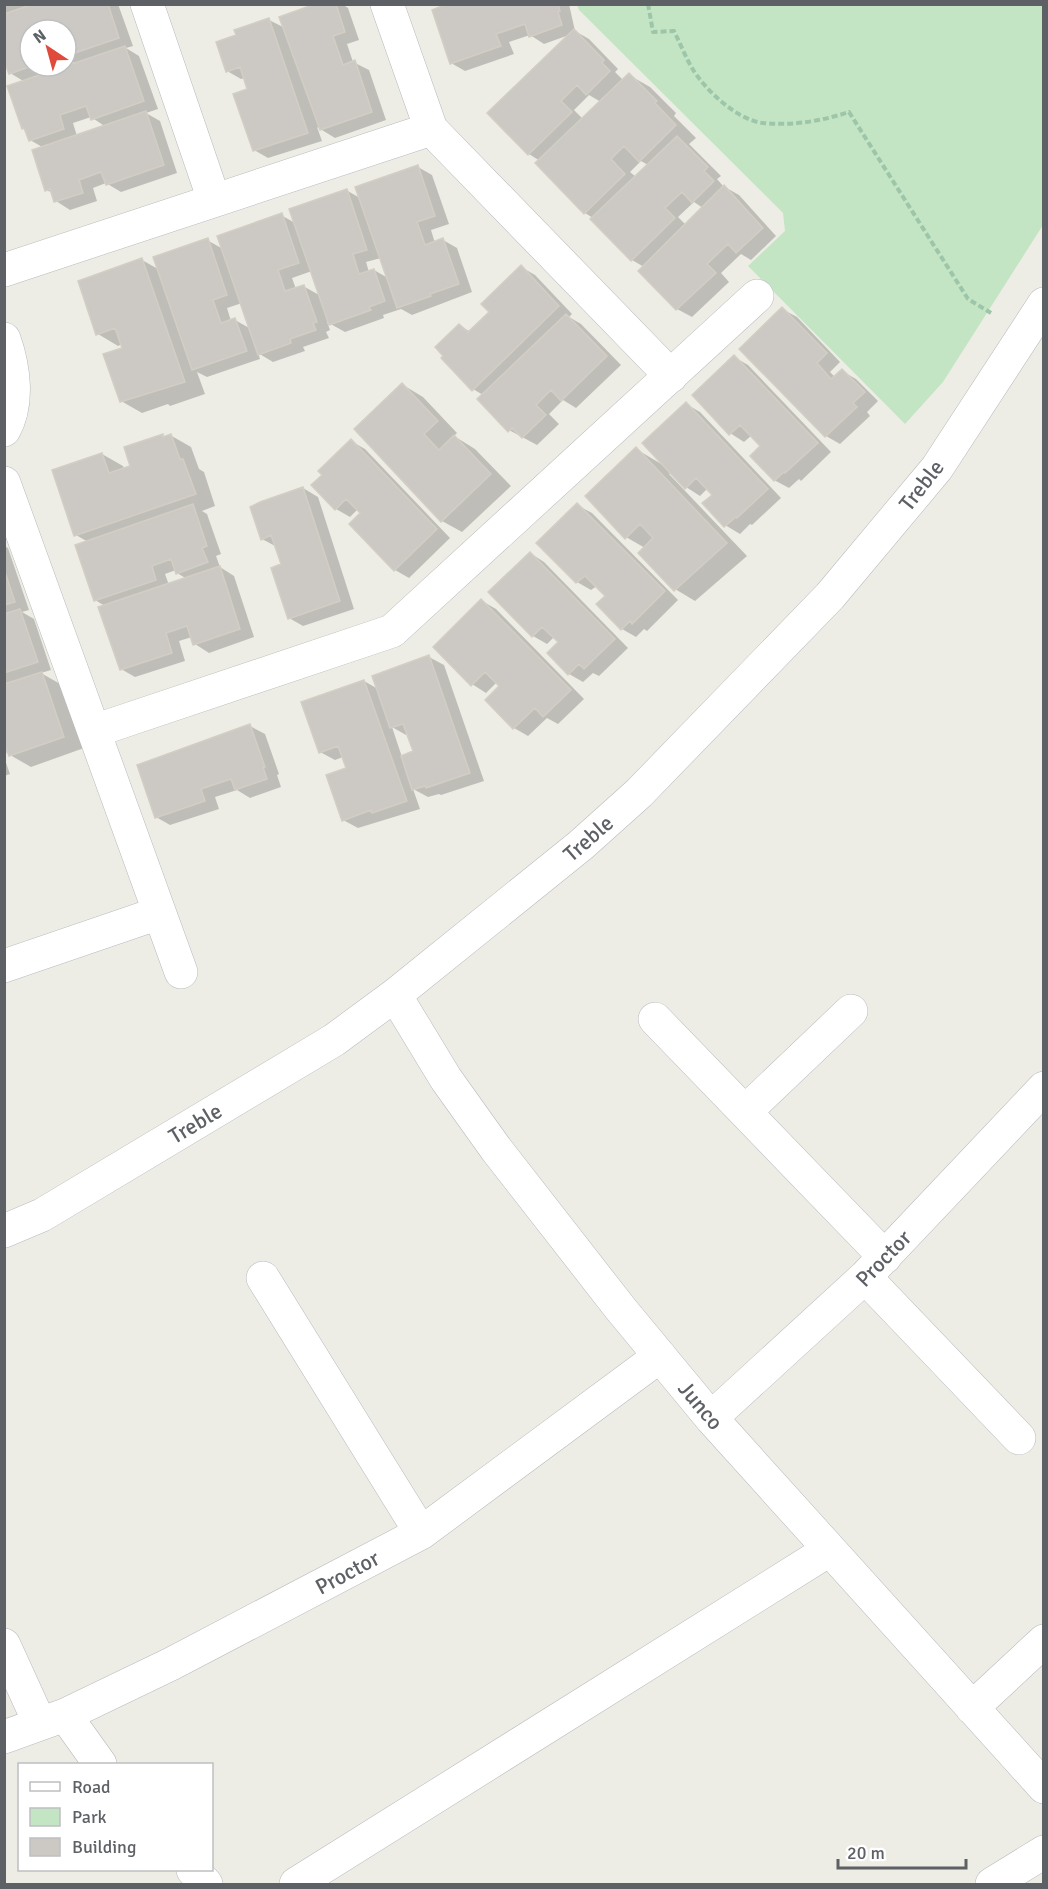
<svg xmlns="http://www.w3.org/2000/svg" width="1048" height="1889" viewBox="0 0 1048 1889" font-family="Signika,sans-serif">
<rect width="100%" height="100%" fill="#eeede5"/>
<path fill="#c3e5c4" d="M 577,5 L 1043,5 L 1043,225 L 943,382 L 905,424 L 748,266 L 785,231 L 783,213 L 579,10 Z"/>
<path fill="#0003" fill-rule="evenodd" d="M 4,4 L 31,4 L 32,6 L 37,4 L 118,4 L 133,46 L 126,48 L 139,56 L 158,109 L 146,113 L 160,121 L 177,173 L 121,192 L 106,183 L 93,188 L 97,201 L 70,210 L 56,201 L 53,193 L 46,190 L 44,148 L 30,140 L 27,130 L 23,128 L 25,82 L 10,73 L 4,62 ZM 30,30 L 66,30 L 66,58 L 76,64 L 53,72 L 52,66 L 30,66 ZM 91,117 L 106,127 L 77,136 L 73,123 Z
M 320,4 L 342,4 L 348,8 L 359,40 L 347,44 L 353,62 L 369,70 L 386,120 L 335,138 L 317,127 L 322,141 L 268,158 L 254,150 L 249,90 L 245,78 L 241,79 L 227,71 L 238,36 L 269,20 L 285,28 Z
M 439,4 L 569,4 L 575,31 L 589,39 L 618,69 L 615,72 L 623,80 L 629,75 L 650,87 L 676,113 L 674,116 L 696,138 L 689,144 L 721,176 L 717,179 L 723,186 L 739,195 L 776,236 L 751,260 L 741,254 L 721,273 L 729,282 L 692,317 L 677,309 L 640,271 L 644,267 L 632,260 L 593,218 L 585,213 L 540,161 L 529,154 L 569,35 L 544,44 L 530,35 L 509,42 L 514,54 L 465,71 L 451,63 L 443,7 ZM 589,95 L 601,102 L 583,119 L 574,110 ZM 641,161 L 648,165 L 636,177 L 630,172 ZM 694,202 L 703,208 L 686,225 L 678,217 Z
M 418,167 L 432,175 L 449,224 L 431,230 L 435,243 L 443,240 L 457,248 L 472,292 L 412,315 L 401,309 L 383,315 L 384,318 L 345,332 L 327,322 L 330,330 L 326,332 L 329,338 L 303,347 L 305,351 L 273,362 L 258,353 L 260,359 L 207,377 L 197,372 L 205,394 L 170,406 L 168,404 L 142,413 L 121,401 L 124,348 L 122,344 L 118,346 L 98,334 L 142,260 L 158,269 L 207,240 L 223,249 L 281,215 L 295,223 L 346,190 L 360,198 ZM 381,258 L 388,278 L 374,270 L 369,272 L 366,262 ZM 312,271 L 321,296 L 303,286 L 296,289 L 292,278 ZM 242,303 L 251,329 L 235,320 L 231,321 L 227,308 Z
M 521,267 L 535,275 L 572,314 L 569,317 L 581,324 L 621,365 L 576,408 L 563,400 L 549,414 L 559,424 L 537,445 L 509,430 L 483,395 L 473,389 L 460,326 L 471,332 L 491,313 Z
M 782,309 L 797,317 L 840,362 L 830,372 L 835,377 L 842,371 L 856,379 L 878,401 L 867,412 L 870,416 L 840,444 L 826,436 Z
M 734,357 L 748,365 L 831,452 L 801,481 L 799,479 L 789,488 L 774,480 L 763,446 L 752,435 L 744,442 L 730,433 Z
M 403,385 L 423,397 L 457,433 L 454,436 L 475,449 L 511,486 L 462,532 L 442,521 Z
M 686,404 L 700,412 L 781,498 L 752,525 L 750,524 L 740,534 L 725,525 L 714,495 L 708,488 L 700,496 L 686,487 L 672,472 L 669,474 L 747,556 L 695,601 L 675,589 L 645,548 L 626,537 L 636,449 L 663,465 Z
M 170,435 L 191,447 L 199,469 L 204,472 L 215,506 L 202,511 L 207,514 L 221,554 L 216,556 L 220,567 L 234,576 L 254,637 L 209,653 L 195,644 L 192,637 L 179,641 L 185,661 L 135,677 L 121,669 L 105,606 L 95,600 L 88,542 L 76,535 L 102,454 L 123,466 L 124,469 L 132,467 L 163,436 L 165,437 ZM 176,570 L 177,573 L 187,579 L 169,585 L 165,574 Z
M 351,441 L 365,449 L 450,538 L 409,578 L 395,570 L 358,509 L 350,517 L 336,509 Z
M 303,488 L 318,497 L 354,609 L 303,626 L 289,618 L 283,564 L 277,547 L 262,539 Z
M 577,505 L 592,513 L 678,600 L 647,631 L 644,629 L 636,637 L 622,629 L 598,604 L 607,596 L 597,586 L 591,590 L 577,582 L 538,543 Z
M 4,546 L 8,548 L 29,610 L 22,612 L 34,619 L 51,670 L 41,673 L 62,685 L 84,748 L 31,767 L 10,755 L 9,752 L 4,753 Z
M 530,553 L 544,562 L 628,648 L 599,676 L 593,673 L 583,682 L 569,674 L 549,653 L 560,642 L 554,637 L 547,644 L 533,636 Z
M 482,601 L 496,609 L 584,699 L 558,724 L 547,718 L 528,736 L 514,728 L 501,686 L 497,682 L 486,693 L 472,684 Z
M 429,657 L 444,665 L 484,781 L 441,795 L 439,794 L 428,797 L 413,789 L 420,809 L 358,828 L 343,820 L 348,769 L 343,757 L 335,760 L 320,752 L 364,681 L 378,689 ZM 392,727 L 406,735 L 409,735 L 415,752 L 402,757 Z
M 250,726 L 265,734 L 279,774 L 277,775 L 281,787 L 250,798 L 237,790 L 215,797 L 219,809 L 170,825 L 156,817 Z
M 4,757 L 10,774 L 4,776 Z"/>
<path fill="#ccc9c4" stroke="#d3cec4" stroke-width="1.5" d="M 33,4 L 108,4 L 119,38 L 66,56 L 66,30 L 30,30 L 30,66 L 32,66 L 9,74 L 4,61 L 4,14 Z
M 315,4 L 336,4 L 345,32 L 333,36 L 343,65 L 355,60 L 372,112 L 320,130 L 279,17 Z
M 447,4 L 558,4 L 560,11 L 558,12 L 562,25 L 529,37 L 525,24 L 496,34 L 501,46 L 450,64 L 432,10 Z
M 269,18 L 308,133 L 253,151 L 233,94 L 247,89 L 240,67 L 226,72 L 216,42 L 236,35 L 234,30 Z
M 574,29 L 604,60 L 602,63 L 610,71 L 586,95 L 577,85 L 561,101 L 572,112 L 528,155 L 487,113 Z
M 125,46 L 144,101 L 91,120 L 86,106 L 60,115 L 64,129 L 29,141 L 24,128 L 22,129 L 7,86 Z
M 629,73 L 657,101 L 655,103 L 676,125 L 639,162 L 624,146 L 611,159 L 625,174 L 584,214 L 535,163 Z
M 146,111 L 164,165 L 106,185 L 101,172 L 79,180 L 83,193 L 54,202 L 50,189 L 45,191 L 32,150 Z
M 677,136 L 708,167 L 704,171 L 714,181 L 692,203 L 682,192 L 665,208 L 675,218 L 631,261 L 590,219 Z
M 418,165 L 435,216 L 417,222 L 425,245 L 443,238 L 459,284 L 430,294 L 431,296 L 397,308 L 355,187 Z
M 724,185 L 763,228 L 736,253 L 728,244 L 707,264 L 716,273 L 676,310 L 638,271 Z
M 347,189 L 367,250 L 353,254 L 359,274 L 374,269 L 385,301 L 369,307 L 371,310 L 329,325 L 289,209 Z
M 282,213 L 299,263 L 278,270 L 285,291 L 304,285 L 317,322 L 313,323 L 316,330 L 290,339 L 291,343 L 258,355 L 217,236 Z
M 208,238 L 227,295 L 213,300 L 221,323 L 235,318 L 247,351 L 192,370 L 153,257 Z
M 142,258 L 185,382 L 120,402 L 103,354 L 122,348 L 115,328 L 96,335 L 78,281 Z
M 521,265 L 559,306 L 472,391 L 441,358 L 443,356 L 435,347 L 459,324 L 468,332 L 489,312 L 481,304 Z
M 782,307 L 827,353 L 817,363 L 831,379 L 842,369 L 865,392 L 853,403 L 857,407 L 825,437 L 739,349 Z
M 566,314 L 607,356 L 561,401 L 551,390 L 536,405 L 546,415 L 522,438 L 512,428 L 508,432 L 477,399 Z
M 734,355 L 818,443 L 785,473 L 784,472 L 774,481 L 750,456 L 760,446 L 740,425 L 729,435 L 692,395 Z
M 402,383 L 438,421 L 424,434 L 439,450 L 454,435 L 491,474 L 441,522 L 354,429 Z
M 686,402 L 768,489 L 737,518 L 736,517 L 724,527 L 702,503 L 712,495 L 696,478 L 685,489 L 642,443 Z
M 163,434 L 163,437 L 171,434 L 180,459 L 183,459 L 196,494 L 74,536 L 52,470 L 102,453 L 109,473 L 130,466 L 124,447 Z
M 351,439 L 437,529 L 394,571 L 349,524 L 360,513 L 346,499 L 335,510 L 311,485 L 322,475 L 318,471 Z
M 636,447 L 727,543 L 674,591 L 638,553 L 653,538 L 640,524 L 625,539 L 585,496 Z
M 303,487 L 340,601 L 288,619 L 271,568 L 281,564 L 271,535 L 261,540 L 250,507 L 260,502 Z
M 577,503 L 665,591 L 632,624 L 630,621 L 621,630 L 596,604 L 605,596 L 585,576 L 576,583 L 536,543 Z
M 193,504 L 207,546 L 202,548 L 208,562 L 176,574 L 171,559 L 152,566 L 156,580 L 94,601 L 75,545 Z
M 530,552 L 615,639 L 584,669 L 579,664 L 568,675 L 547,653 L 558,642 L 542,627 L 532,637 L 488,592 Z
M 220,566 L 240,629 L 193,645 L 187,626 L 166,633 L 172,653 L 120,670 L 98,607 Z
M 4,569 L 15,602 L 4,605 Z
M 481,599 L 571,690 L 543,717 L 535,708 L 513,729 L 485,700 L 499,686 L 485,672 L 471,686 L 433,647 Z
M 20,609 L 38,662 L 4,673 L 4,614 Z
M 429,655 L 470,773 L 426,788 L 425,786 L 412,790 L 401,756 L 413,751 L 403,724 L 390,728 L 372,676 Z
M 42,672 L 64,737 L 9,756 L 4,744 L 4,684 Z
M 364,680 L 407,801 L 372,813 L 371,810 L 342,821 L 326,775 L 346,768 L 338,746 L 319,753 L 301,702 Z
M 250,724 L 265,767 L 263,767 L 267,779 L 235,790 L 231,779 L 201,789 L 205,801 L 155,818 L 137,765 Z"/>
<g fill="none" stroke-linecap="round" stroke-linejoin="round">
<g stroke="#b7babe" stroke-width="34">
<path id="minor" d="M 147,4 L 214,200
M 387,4 L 431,129
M 4,270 L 431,129 L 671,376
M 4,339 C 14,367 19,404 4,430
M 4,483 L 181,972
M 94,731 L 392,631 L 757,296
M 4,966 L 159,913
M 395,995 L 446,1079 L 496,1149 L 620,1308 L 711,1418 L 1044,1787
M 655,1019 L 885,1257
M 745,1112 L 851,1011
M 4,1231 L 42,1215 L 334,1040 L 395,995 L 581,845 L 639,793 L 830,596 L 937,468 L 1044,304
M 865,1277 L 1019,1438
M 263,1278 L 421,1533
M 711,1418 L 865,1277 L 1044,1088
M 4,1645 L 40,1724
M 972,1708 L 1044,1641
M 65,1715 L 100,1764
M 4,1737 L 65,1715 L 171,1664 L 421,1533 L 660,1356
M 193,1870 L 206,1884
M 296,1884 L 829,1550
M 992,1884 L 1044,1852"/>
</g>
<path stroke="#9dc5a9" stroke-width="4" stroke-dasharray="6 3" stroke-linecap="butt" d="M 648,4 L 653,32 L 674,31 C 680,43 685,56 692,68 C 705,90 737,120 763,123 C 792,126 822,121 849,112 L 968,299 L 991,313"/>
<use href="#minor" stroke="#fff" stroke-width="33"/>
</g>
<g text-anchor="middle" stroke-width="6" stroke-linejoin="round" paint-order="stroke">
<g font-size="22" fill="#5d6065" stroke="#fff">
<text transform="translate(921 485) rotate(-52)" y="8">Treble</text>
<text transform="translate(588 838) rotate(-41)" y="8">Treble</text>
<text transform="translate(195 1123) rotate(-31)" y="8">Treble</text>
<text transform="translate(883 1258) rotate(-46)" y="8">Proctor</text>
<text transform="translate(701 1405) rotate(50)" y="8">Junco</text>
<text transform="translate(347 1572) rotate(-28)" y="8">Proctor</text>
</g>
</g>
<rect width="1048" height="1889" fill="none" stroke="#5d6065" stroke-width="12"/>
<rect x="18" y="1763" width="195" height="108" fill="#ffffff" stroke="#bebfc1" stroke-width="1.5"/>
<rect x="30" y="1782" width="30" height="9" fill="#ffffff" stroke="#bebfc1" stroke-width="1.5"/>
<text x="72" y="1793" font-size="18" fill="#5d6065">Road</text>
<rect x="30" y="1808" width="30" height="18" fill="#c3e5c4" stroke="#bebfc1" stroke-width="1.5"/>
<text x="72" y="1823" font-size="18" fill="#5d6065">Park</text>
<rect x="30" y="1838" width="30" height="18" fill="#ccc9c4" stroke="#bebfc1" stroke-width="1.5"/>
<text x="72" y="1853" font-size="18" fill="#5d6065">Building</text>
<g transform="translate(48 48) rotate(324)"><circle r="28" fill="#ffffff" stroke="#bebfc1" stroke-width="1.5"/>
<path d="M0-4.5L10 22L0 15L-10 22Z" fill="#e04a3a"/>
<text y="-9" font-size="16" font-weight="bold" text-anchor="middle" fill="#5d6065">N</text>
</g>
<path d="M838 1859v9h128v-9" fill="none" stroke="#5d6065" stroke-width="3"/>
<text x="847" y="1859" font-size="18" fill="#5d6065" stroke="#ffffff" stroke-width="4.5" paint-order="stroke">20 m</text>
</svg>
